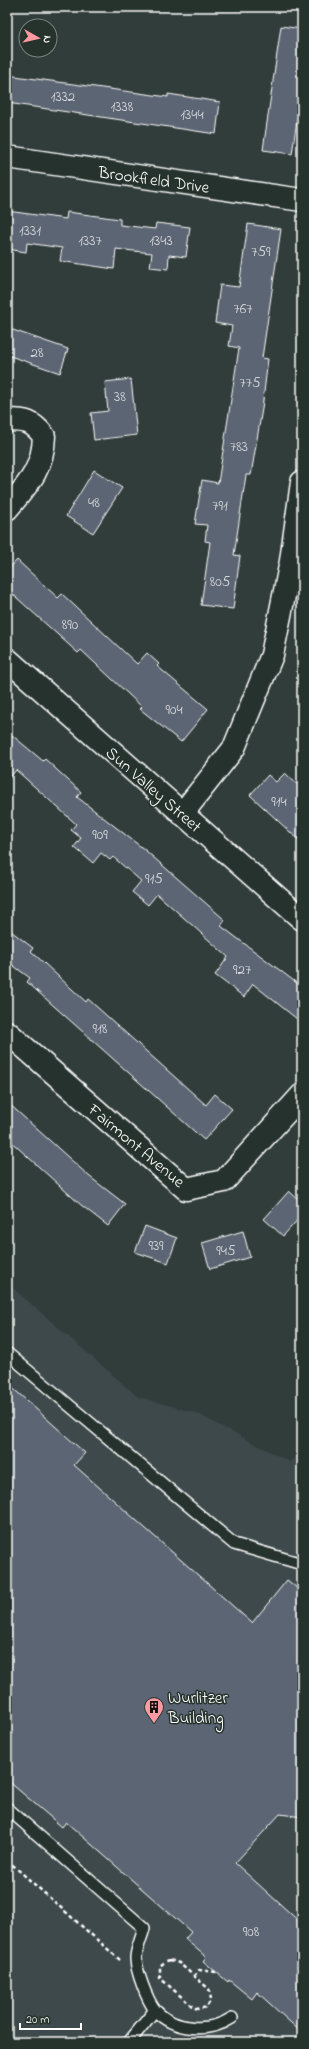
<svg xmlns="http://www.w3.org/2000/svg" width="309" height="2049" viewBox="0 0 309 2049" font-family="'Indie Flower',sans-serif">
<rect width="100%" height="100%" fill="#313d3b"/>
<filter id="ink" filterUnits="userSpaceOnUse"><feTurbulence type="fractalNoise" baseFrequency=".025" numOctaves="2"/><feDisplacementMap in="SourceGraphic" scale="8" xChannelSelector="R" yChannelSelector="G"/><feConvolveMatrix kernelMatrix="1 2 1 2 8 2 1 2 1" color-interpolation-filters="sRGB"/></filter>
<g filter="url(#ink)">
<path fill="#3e494c" d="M 7,1283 L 138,1397 L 196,1413 L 290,1462 L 302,1450 L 302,2042 L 7,2042 Z"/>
<path fill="#5c6573" stroke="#fff" d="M 281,26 L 302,29 L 302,86 L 292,154 L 263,150 Z
M 7,75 L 168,97 L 168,94 L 220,102 L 216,134 L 7,103 Z
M 7,211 L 66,219 L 67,212 L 120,219 L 120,225 L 155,229 L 156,223 L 190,227 L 186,257 L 169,255 L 168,269 L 150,267 L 152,253 L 116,249 L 114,269 L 60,261 L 62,248 L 27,243 L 26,252 L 7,249 Z
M 248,224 L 281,229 L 262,358 L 268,359 L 262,409 L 251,475 L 246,475 L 234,555 L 240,556 L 233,609 L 201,605 L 210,542 L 205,541 L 207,525 L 195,524 L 202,480 L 218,483 L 239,348 L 229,346 L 232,326 L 215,323 L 220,285 L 239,287 Z
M 7,328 L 68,349 L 60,373 L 7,355 Z
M 131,379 L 137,435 L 94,440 L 91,413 L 108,411 L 105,382 Z
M 94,470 L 122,488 L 93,533 L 66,516 Z
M 17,560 L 58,598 L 62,594 L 137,664 L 147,653 L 159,664 L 157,666 L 208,709 L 181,742 L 140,709 L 142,707 L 81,650 L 78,653 L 7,589 L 7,571 Z
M 7,731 L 43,761 L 45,759 L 81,792 L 77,797 L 145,850 L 225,920 L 221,926 L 302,987 L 302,1023 L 253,984 L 244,997 L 215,975 L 228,957 L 157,894 L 148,905 L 132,892 L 141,881 L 113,857 L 110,860 L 101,853 L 93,863 L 74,847 L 81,838 L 71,830 L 76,824 L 16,770 L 7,781 Z
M 285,773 L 302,789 L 302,843 L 250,795 L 268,775 L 276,782 Z
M 7,928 L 33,948 L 31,951 L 86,1002 L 88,999 L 206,1105 L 215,1094 L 232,1109 L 204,1140 L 27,982 L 30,978 L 7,961 Z
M 7,1102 L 90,1177 L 125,1204 L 108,1226 L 81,1205 L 7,1138 Z
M 289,1191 L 302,1203 L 302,1215 L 283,1236 L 264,1219 Z
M 145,1226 L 177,1238 L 168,1263 L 135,1252 Z
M 243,1231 L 250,1257 L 210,1269 L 202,1243 Z
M 7,1383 L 85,1453 L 74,1465 L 252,1623 L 287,1580 L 302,1592 L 302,1817 L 280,1814 L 235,1863 L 302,1924 L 302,2033 L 257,1992 L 252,1999 L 229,1980 L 228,1982 L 203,1961 L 206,1957 L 185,1939 L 191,1932 L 66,1822 L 62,1827 L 7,1780 Z"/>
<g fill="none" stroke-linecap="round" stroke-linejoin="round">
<g stroke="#fff" stroke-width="14">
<path id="lane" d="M 7,1353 L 234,1544 L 302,1564
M 7,1808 L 144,1928 C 142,1937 136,1949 136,1958 C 136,1971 147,2000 155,2010 C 174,2031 209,2033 232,2018
M 129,2042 L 155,2010"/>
</g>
<g stroke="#fff" stroke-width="25">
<path id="street" d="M 7,157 L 302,200
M 7,420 C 26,420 32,421 44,436 C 43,470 28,484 7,509
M 7,659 L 302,919
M 182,814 L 234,748 L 272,655 L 291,561 L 302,482
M 7,1032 L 186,1189 L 224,1181 L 302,1095"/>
</g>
<path stroke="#fff" stroke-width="2.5" stroke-dasharray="4 3" stroke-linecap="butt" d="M 7,1860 L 120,1960
M 170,1960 L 179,1963 L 209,1989 L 211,1999 L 207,2007 L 198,2009 L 193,2007 L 160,1978 L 160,1966 L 166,1961 Z
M 194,1976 L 199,1970 L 216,1972"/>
<use href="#lane" stroke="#26332d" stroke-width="11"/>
<use href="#street" stroke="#26332d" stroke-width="22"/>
</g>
</g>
<defs>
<g id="building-pin" transform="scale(1)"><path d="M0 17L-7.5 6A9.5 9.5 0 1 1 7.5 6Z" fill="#ff9aa2" stroke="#26332d"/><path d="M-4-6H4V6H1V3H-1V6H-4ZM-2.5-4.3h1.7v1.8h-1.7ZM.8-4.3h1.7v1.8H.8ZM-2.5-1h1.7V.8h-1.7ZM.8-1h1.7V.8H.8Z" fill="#111"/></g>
</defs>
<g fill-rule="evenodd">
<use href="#building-pin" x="154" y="1707"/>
</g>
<g text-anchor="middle" stroke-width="3" stroke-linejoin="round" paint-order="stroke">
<g font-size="15" fill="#d6d8dc">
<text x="63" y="101">1332</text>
<text x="122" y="111">1338</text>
<text x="192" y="119">1344</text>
<text x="30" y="235">1331</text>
<text x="90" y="245">1337</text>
<text x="161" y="245">1343</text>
<text x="261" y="256">759</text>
<text x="243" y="313">767</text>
<text x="37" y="357">28</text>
<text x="250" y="387">775</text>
<text x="120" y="401">38</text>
<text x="239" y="451">783</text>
<text x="94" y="507">48</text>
<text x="220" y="510">791</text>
<text x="220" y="586">805</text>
<text x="70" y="629">890</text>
<text x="174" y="714">904</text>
<text x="279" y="806">914</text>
<text x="100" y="839">909</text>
<text x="154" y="883">915</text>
<text x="242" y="974">927</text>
<text x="100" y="1033">918</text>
<text x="156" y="1250">939</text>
<text x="226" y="1255">945</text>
<text x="251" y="1936">908</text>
</g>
<g font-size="17" fill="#fff" stroke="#26332d">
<text transform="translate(154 179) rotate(8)" y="6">Brookfield Drive</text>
<text transform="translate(154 789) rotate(41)" y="6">Sun Valley Street</text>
<text transform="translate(137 1145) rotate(40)" y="6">Fairmont Avenue</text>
</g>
<g font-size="17" fill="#fff" stroke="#26332d" text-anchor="start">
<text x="168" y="1703">Wurlitzer<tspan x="168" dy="20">Building</tspan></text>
</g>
</g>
<rect width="309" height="2049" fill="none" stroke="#26332d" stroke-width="24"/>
<rect x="12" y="12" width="285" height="2025" fill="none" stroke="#fff" stroke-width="1.5" filter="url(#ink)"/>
<g transform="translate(38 38) rotate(98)"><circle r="19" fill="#26332d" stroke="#7d8581"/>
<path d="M0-3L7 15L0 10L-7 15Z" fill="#ff9aa2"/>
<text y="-6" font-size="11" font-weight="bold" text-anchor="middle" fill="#ffffff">N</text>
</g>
<path d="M20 2023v6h61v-6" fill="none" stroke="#ffffff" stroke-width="2"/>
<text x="26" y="2023" font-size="12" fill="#ffffff" stroke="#26332d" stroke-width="3" paint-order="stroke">20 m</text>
</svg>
